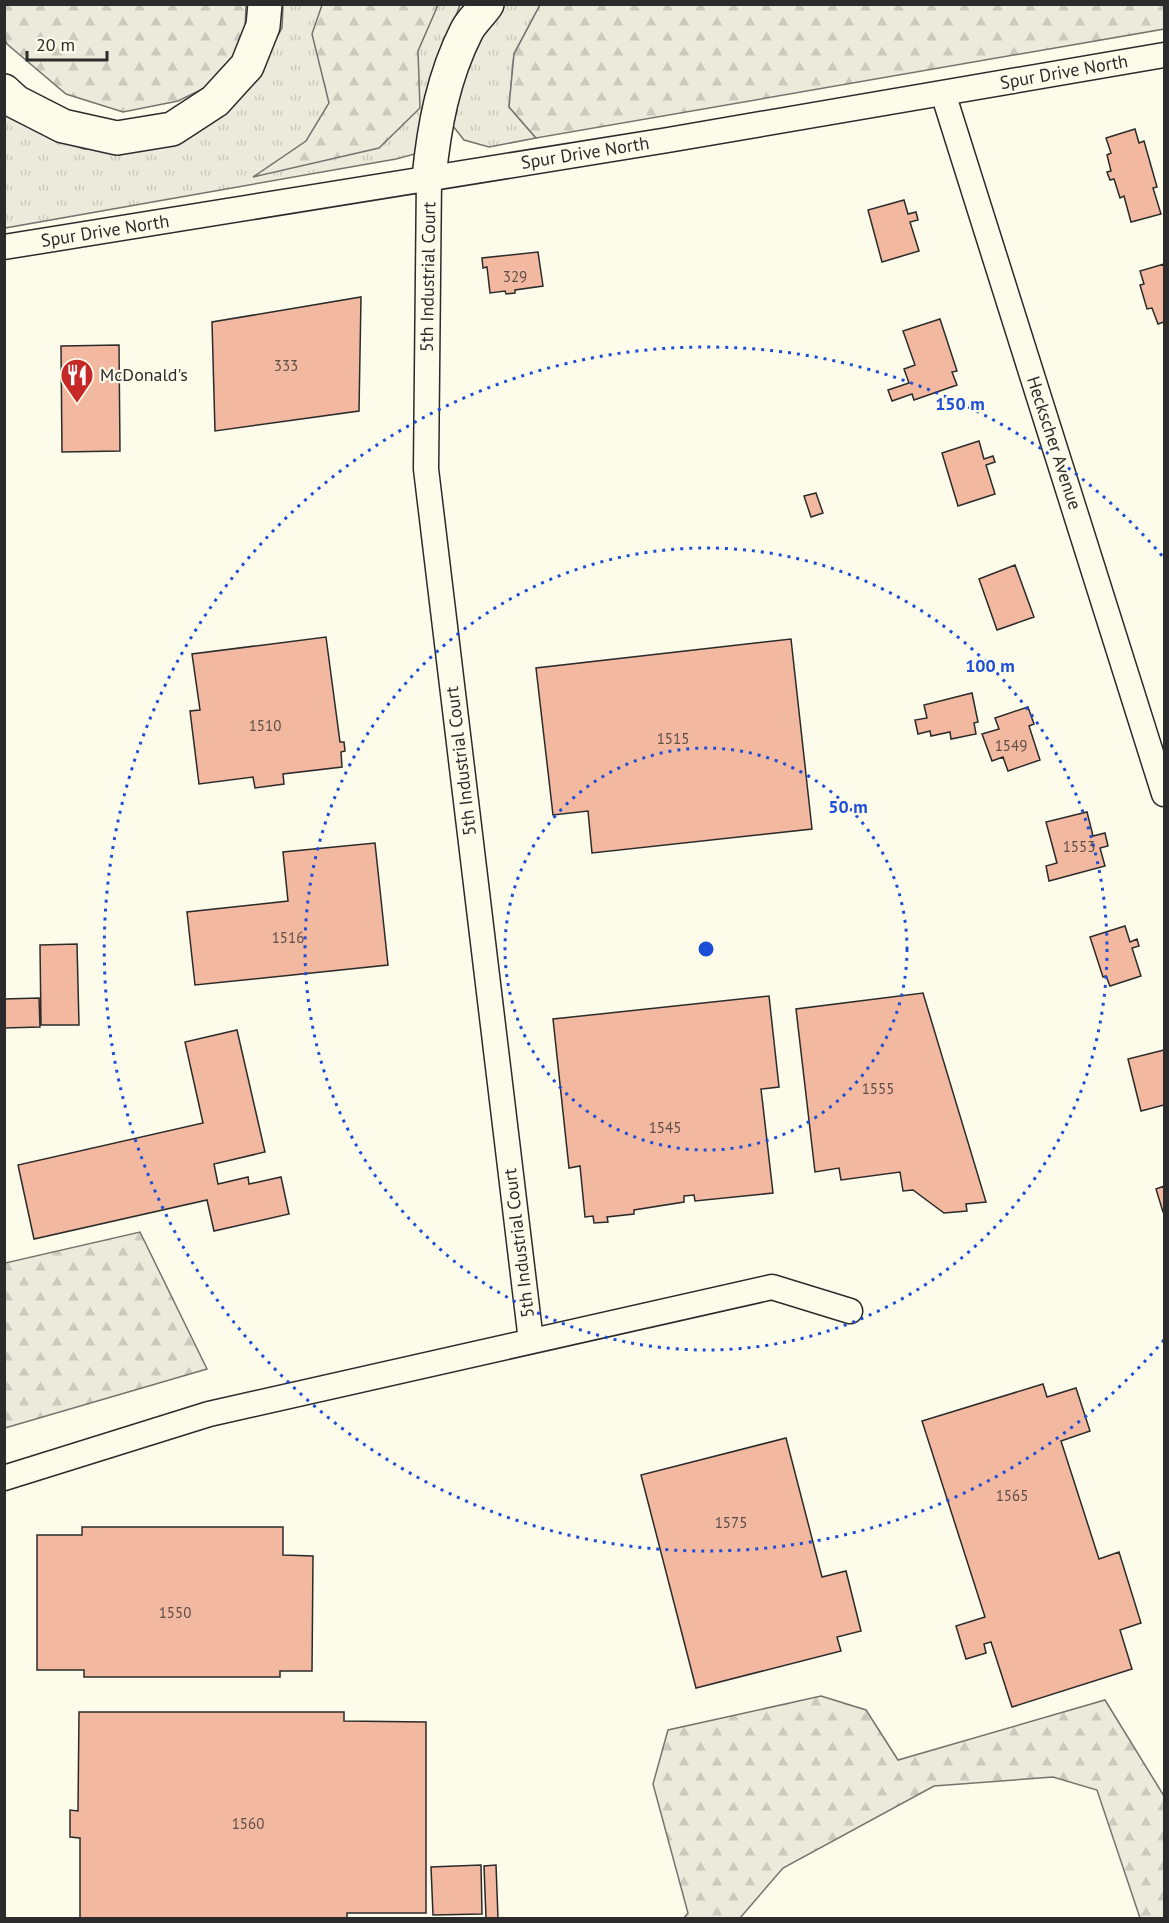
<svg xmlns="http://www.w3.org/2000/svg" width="1169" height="1923" viewBox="0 0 1169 1923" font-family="'PT Sans',sans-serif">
<defs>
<pattern id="grass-tufts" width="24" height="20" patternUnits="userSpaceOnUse" patternTransform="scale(1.5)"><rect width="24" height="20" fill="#ecebdb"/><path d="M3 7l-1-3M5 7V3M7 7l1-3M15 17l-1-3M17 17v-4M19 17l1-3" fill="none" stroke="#cbcabc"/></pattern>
<pattern id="forest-firs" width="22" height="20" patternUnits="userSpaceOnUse" patternTransform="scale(1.5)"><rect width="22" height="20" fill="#ecebdb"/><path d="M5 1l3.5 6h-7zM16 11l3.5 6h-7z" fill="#cbcabc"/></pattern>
</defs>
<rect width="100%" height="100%" fill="#fdfbea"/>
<path fill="url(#grass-tufts)" stroke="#74746e" stroke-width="1.5" d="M 283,5 L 460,5 L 440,57 L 415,154 L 396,159 L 5,228 L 4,110 L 43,134 L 84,149 L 146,150 L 213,122 L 257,73 L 282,28 Z
M 502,5 L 540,5 L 514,54 L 509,107 L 536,138 L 489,147 L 464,140 L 449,121 L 451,88 L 497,9 Z"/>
<path fill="url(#forest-firs)" stroke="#74746e" stroke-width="1.5" d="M 5,5 L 246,5 L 244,52 L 215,83 L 178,101 L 123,112 L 66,94 L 7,44 L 5,39 Z
M 322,5 L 438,5 L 418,51 L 420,108 L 379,148 L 253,177 L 306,141 L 329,103 L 312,34 Z
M 540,5 L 1164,4 L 1164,29 L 536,138 L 509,107 L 514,54 Z
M 140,1232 L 207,1369 L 5,1428 L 5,1263 Z
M 821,1696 L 866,1710 L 898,1760 L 1105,1700 L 1164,1796 L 1164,1918 L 1140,1918 L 1097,1790 L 1053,1777 L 934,1786 L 783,1868 L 740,1918 L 684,1918 L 688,1913 L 653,1784 L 668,1730 Z"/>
<path fill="#f2b8a0" stroke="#2b2b2b" stroke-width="1.5" d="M 1135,129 L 1139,143 L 1144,141 L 1157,187 L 1153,188 L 1161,214 L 1131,222 L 1124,196 L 1120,198 L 1114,179 L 1110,180 L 1107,172 L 1111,171 L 1107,155 L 1111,153 L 1106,138 Z
M 904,200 L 908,214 L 916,212 L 918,220 L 910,222 L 919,251 L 882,262 L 868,210 Z
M 538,252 L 543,286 L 515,290 L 515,293 L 506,294 L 505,291 L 490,293 L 487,267 L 483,268 L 482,258 Z
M 1164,264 L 1164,322 L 1158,324 L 1152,308 L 1147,309 L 1140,285 L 1144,284 L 1140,271 Z
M 361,297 L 359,411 L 215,431 L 212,322 Z
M 940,319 L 957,371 L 952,372 L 957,385 L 914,400 L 912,394 L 892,401 L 888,390 L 909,383 L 904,369 L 915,365 L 903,331 Z
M 119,345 L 120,451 L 62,452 L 61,346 Z
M 979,441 L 984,459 L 993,456 L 995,462 L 986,465 L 995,494 L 958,506 L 942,453 Z
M 816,493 L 823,513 L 811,517 L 804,496 Z
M 1015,565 L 1034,617 L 997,630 L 979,579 Z
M 326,637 L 340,742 L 344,742 L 345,751 L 341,752 L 342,767 L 283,774 L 284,784 L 255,788 L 253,777 L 199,784 L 190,711 L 200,710 L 192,654 Z
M 791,639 L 812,829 L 592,853 L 588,811 L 553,815 L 536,668 Z
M 972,693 L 978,722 L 974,723 L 976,734 L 951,739 L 950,732 L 931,736 L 930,731 L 918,734 L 915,720 L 927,718 L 924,705 Z
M 1028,707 L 1034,724 L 1029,726 L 1040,760 L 1008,771 L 1003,757 L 992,761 L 982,734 L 999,729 L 995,718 Z
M 1087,812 L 1093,836 L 1105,833 L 1108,846 L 1100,848 L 1105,866 L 1049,881 L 1046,866 L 1057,863 L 1046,822 Z
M 375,843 L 388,965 L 195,985 L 187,912 L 288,901 L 283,852 Z
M 1125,926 L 1130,942 L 1137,939 L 1139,946 L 1132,948 L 1141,976 L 1110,986 L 1106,976 L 1103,977 L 1090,937 Z
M 77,944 L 79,1025 L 41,1025 L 40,945 Z
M 923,993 L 986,1202 L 966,1204 L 967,1211 L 944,1213 L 913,1190 L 903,1191 L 900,1172 L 841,1180 L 839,1168 L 815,1172 L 796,1009 Z
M 769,996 L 779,1087 L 761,1089 L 773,1193 L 695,1201 L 694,1195 L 684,1196 L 684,1202 L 634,1210 L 634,1214 L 607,1217 L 608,1222 L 594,1223 L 593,1216 L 585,1217 L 580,1166 L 569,1168 L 553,1019 Z
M 39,998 L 40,1027 L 4,1028 L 4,999 Z
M 237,1030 L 265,1152 L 214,1164 L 218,1184 L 248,1177 L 249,1184 L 281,1177 L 289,1214 L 214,1231 L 207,1200 L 34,1239 L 18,1165 L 203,1123 L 185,1042 Z
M 1164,1050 L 1164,1105 L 1141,1111 L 1128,1059 Z
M 1164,1186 L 1164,1212 L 1163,1212 L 1156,1189 Z
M 1043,1384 L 1047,1397 L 1076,1388 L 1090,1431 L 1061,1441 L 1099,1559 L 1119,1552 L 1141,1623 L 1120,1630 L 1132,1669 L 1012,1707 L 991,1642 L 984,1644 L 986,1653 L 966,1659 L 956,1626 L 985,1617 L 922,1421 Z
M 786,1438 L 822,1577 L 846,1571 L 861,1631 L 837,1637 L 841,1651 L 696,1688 L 641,1475 Z
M 82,1527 L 283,1527 L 283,1555 L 313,1556 L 312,1671 L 280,1671 L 280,1677 L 84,1677 L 84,1670 L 37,1670 L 37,1535 L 82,1535 Z
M 79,1712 L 344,1712 L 344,1721 L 426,1722 L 426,1913 L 347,1913 L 347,1918 L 80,1918 L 80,1838 L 70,1837 L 70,1810 L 78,1811 Z
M 481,1865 L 482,1914 L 433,1915 L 431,1867 Z
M 496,1865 L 498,1918 L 486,1918 L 484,1866 Z"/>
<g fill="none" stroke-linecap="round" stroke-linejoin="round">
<g stroke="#2b2b2b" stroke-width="27">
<path id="street" d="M 943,93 L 1164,794
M 429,178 L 426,469 L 531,1341
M 4,247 L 668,140 L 1164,55
M 4,1478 L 209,1414 L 772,1287 L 850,1311"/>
</g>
<g stroke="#2b2b2b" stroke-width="36">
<path id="highway" d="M 4,91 L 16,102 L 63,126 L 117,138 L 172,129 L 215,101 L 247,66 L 263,26 L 265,4
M 429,178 C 434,127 443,77 467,30 C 472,21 481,13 487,4"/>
</g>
<use href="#street" stroke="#fdfbea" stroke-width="24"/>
<use href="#highway" stroke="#fdfbea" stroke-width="33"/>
</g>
<g fill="none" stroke="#1d4ed8" stroke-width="3" stroke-dasharray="3 6">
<circle cx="706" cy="949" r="201"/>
<circle cx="706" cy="949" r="401"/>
<path d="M1164 1340A602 602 0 1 1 1164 558"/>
</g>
<defs>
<g id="restaurant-pin" transform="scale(1.725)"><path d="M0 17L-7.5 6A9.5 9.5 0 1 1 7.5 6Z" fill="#c62828" stroke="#fdfbea"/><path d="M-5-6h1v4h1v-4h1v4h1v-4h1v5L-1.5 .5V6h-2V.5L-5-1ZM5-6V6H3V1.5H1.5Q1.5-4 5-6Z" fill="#fff"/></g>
</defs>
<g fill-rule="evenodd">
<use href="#restaurant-pin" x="77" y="375"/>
</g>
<g text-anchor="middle" stroke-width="4.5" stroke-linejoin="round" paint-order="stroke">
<g font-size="15" fill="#5d4e48">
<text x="515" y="282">329</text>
<text x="286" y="371">333</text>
<text x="265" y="731">1510</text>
<text x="673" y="744">1515</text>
<text x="1011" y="751">1549</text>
<text x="1079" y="852">1553</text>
<text x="288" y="943">1516</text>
<text x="878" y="1094">1555</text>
<text x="665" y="1133">1545</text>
<text x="1012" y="1501">1565</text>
<text x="731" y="1528">1575</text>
<text x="175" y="1618">1550</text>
<text x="248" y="1829">1560</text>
</g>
<g font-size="18" fill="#2b2b2b" stroke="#fdfbea">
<text transform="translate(1064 72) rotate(-10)" y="6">Spur Drive North</text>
<text transform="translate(585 153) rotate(-9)" y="6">Spur Drive North</text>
<text transform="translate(105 231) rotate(-9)" y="6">Spur Drive North</text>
<text transform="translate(428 277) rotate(-89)" y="6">5th Industrial Court</text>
<text transform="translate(1054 443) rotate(72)" y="6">Heckscher Avenue</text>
<text transform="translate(461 761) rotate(-97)" y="6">5th Industrial Court</text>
<text transform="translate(519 1243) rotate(-97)" y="6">5th Industrial Court</text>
</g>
<g font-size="18" fill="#2b2b2b" stroke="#fdfbea" text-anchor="start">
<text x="100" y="381">McDonald's</text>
</g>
</g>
<circle cx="706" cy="949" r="9" fill="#1d4ed8" stroke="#fdfbea" stroke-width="3"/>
<g font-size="18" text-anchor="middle" font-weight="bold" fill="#1d4ed8" stroke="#fdfbea" stroke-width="4.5" stroke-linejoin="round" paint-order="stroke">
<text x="960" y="410">150 m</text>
<text x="990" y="672">100 m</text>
<text x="848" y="813">50 m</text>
</g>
<rect width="1169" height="1923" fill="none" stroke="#2b2b2b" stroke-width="12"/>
<path d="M27 51v9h80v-9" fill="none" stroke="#2b2b2b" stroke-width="3"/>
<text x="36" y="51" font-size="18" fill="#2b2b2b" stroke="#fdfbea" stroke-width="4.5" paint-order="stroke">20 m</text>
</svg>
